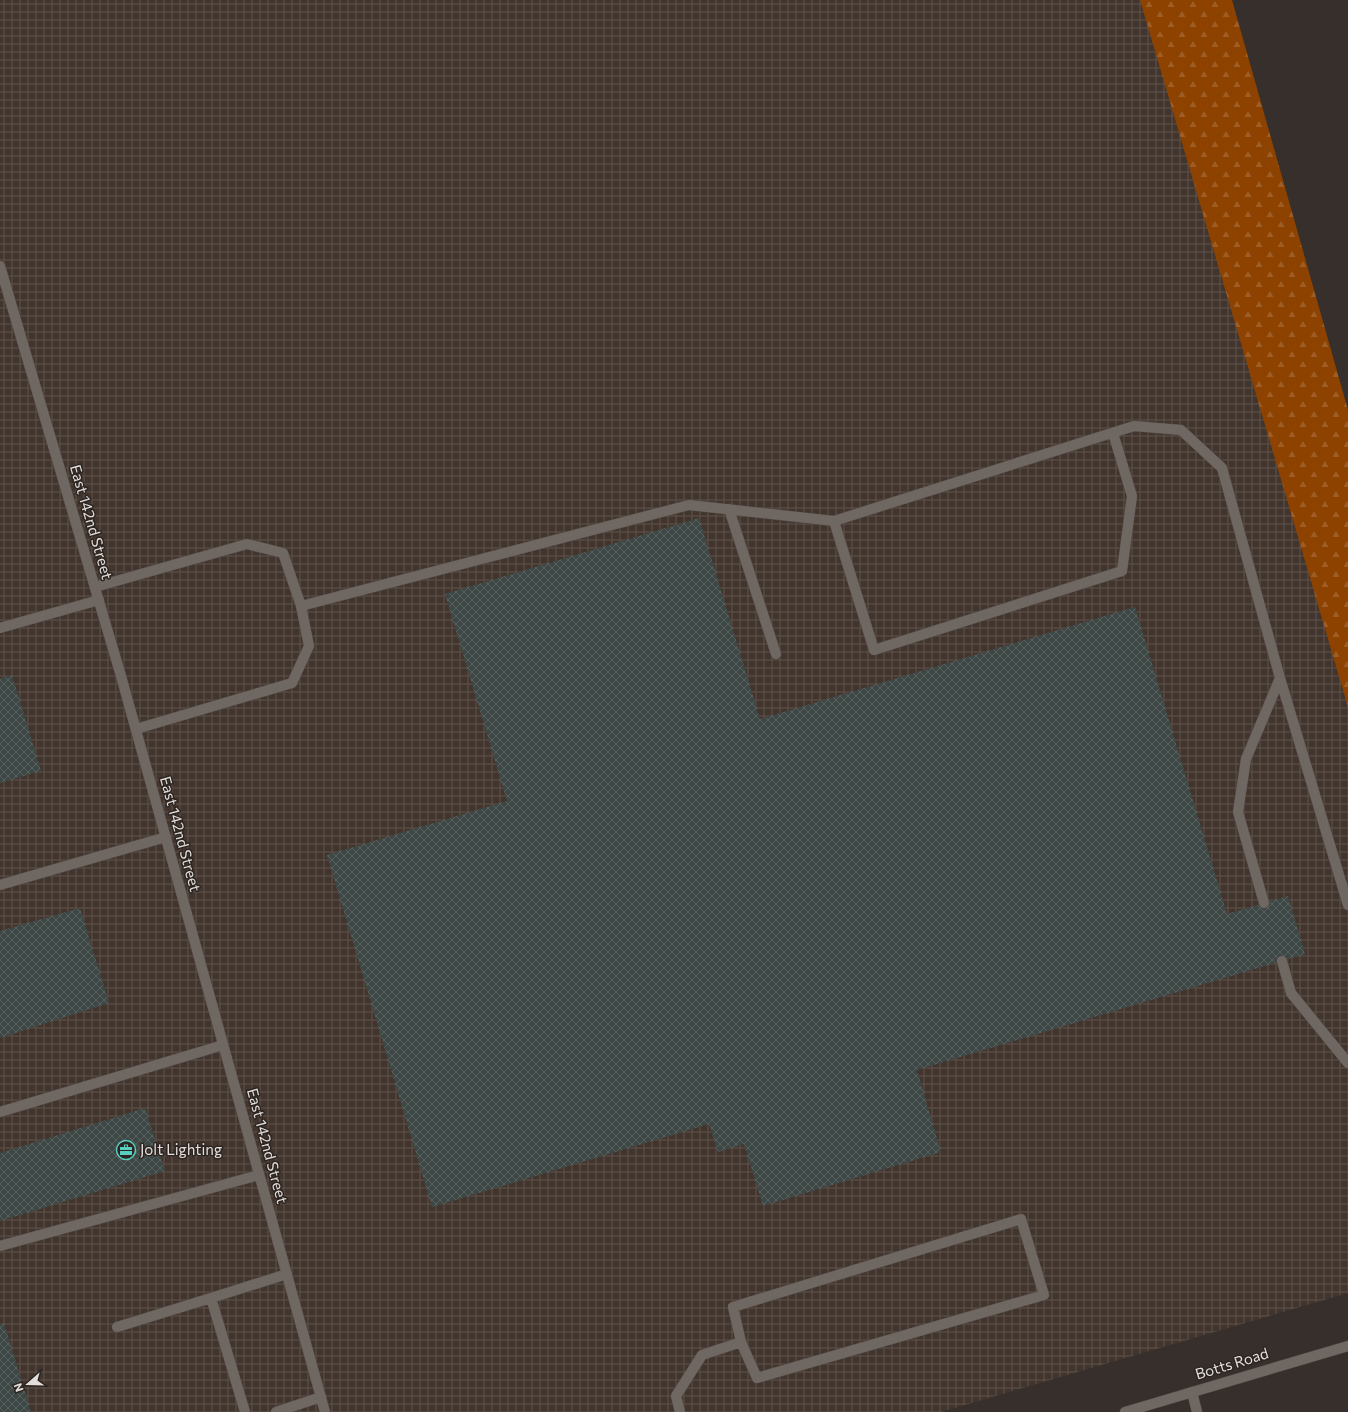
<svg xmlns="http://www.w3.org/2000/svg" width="1348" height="1412" viewBox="0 0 1348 1412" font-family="Commissioner,sans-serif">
<defs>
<pattern id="industrial-grid" width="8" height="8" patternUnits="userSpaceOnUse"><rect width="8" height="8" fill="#42352d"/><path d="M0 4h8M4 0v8" fill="none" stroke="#5d524b"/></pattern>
<pattern id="forest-firs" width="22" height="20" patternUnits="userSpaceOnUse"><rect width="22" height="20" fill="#8d4200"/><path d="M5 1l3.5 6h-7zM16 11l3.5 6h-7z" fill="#9d5d25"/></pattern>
<pattern id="building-cross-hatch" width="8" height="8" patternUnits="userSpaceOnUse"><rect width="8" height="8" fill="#3d4745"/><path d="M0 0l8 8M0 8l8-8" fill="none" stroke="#59615f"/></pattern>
</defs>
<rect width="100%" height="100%" fill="#362f2b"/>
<path fill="url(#industrial-grid)" d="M 0,0 L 1141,0 L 1348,703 L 1348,1293 L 941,1412 L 0,1412 Z"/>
<path fill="url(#forest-firs)" d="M 1140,0 L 1232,0 L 1348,410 L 1348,707 Z"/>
<path fill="url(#building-cross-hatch)" d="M 699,518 L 760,719 L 1135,607 L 1227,914 L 1288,896 L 1305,954 L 917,1070 L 941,1152 L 763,1206 L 744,1144 L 718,1152 L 709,1124 L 432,1207 L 327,855 L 507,801 L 445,594 Z
M 12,675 L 41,771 L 0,783 L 0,679 Z
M 80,908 L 109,1003 L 0,1038 L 0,931 Z
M 145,1108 L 165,1171 L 0,1221 L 0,1153 Z
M 4,1323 L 31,1412 L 0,1412 L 0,1325 Z"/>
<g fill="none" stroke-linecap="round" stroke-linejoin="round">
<g stroke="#514b47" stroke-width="11">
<path id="lane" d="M 729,509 L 776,654
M 834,521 L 874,650 L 1122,571 L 1132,496 L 1113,433
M 95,587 L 247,544 L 283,553 L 301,606 L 309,646 L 292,683 L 136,729
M 301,606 L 689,505 L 834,521 L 1134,426 L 1181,430 L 1222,468 L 1280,678 L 1348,905
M 0,628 L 99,600
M 0,885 L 166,837
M 1264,903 L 1238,812 L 1246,759 L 1280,678
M 1282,961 L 1291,993 L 1348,1063
M 0,1112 L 223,1045
M 1021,1219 L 1044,1295 L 757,1378 L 741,1342 L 733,1307 Z
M 0,1246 L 259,1175
M 211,1298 L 287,1274
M 117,1327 L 211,1298 L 245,1412
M 276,1412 L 321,1397
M 680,1412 L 676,1396 L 702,1355 L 741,1342"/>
</g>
<g stroke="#514b47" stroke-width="11">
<path id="street" d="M 0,266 L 121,676 L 325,1412
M 1192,1392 L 1197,1412"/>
</g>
<g stroke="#514b47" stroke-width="11">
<path id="secondary" d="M 1125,1412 L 1348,1346"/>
</g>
<use href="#lane" stroke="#6f6762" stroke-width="10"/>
<use href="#street" stroke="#6f6762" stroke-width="10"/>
<use href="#secondary" stroke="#6f6762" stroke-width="10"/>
</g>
<defs>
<g id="office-ring" transform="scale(1)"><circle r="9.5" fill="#2c2521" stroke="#58cec0" stroke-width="1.5"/><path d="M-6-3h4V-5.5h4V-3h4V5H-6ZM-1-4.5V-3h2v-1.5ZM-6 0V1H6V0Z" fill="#58cec0"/></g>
</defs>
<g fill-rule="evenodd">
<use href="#office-ring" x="126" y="1150"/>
</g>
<g text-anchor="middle" stroke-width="3" stroke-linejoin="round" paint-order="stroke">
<g font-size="15" fill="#e3dedb" stroke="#2c2521">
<text transform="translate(91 522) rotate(74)" y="5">East 142nd Street</text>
<text transform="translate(180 834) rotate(75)" y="5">East 142nd Street</text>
<text transform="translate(267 1146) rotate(75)" y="5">East 142nd Street</text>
<text transform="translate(1232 1364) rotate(-17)" y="5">Botts Road</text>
</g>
<g font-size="15" fill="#e3dedb" stroke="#2c2521" text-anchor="start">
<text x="140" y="1155">Jolt Lighting</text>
</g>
</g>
<g transform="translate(28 1384) rotate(250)" stroke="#2c2521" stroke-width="3" paint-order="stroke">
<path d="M0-3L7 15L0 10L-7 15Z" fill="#e3dedb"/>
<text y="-6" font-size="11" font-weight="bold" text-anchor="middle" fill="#e3dedb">N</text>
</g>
</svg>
